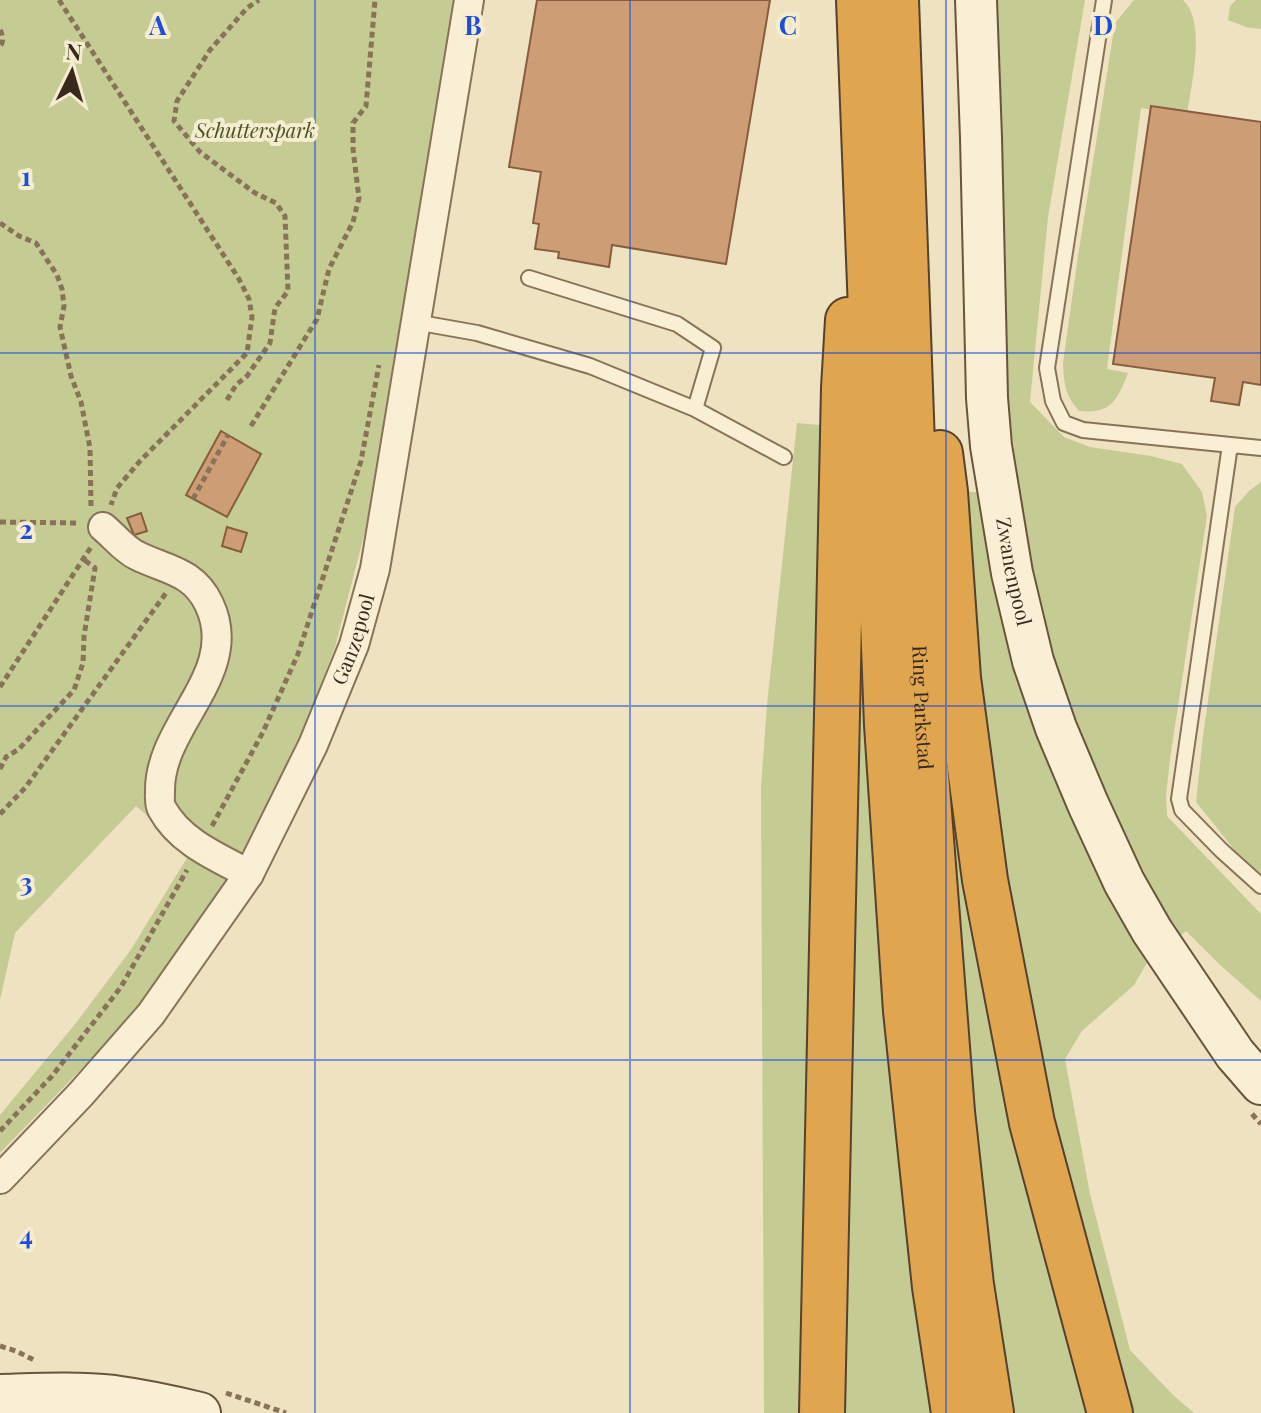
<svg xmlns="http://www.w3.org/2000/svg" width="1261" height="1413" viewBox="0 0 1261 1413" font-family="'Playfair Display',serif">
<rect width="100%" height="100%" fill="#eee2c1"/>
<path fill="#c4cc94" d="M 0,0 L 458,0 L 403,330 L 365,532 L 335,647 L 298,743 L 254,832 L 211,904 L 166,969 L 121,1028 L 0,1153 L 0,1115 L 76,1023 L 130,951 L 190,853 L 136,806 L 15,933 L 0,1000 Z
M 990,0 L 1085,0 L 1048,217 L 1030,402 L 1064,437 L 1090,447 L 1151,456 L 1182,464 L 1202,492 L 1207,516 L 1170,759 L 1166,796 L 1167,816 L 1261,914 L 1261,1001 L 1219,964 L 1186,931 L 1174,941 L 1067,715 L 1027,547 L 1007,398 Z
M 1134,0 L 1183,0 C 1207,22 1191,85 1187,115 L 1141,108 L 1107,369 L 1128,373 C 1117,400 1112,414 1079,411 C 1065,394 1064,385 1063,363 L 1078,256 L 1115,23 Z
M 1236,0 L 1261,0 L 1261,29 L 1246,27 L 1228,20 L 1230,6 Z
M 797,423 L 830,426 L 812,1413 L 764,1413 L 761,787 L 767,705 Z
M 859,450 L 935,1413 L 833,1413 Z
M 1261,482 L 1261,876 L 1237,853 L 1196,802 L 1203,736 L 1235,507 L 1249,491 Z
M 953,492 L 986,492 L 1089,845 L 1147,963 L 1134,985 L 1082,1031 L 1065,1059 L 1090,1194 L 1130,1350 L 1174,1396 L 1194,1413 L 1119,1413 L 1027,1047 Z
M 944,664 L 1099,1413 L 1012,1413 L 977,1185 L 951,850 Z"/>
<path fill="#cd9d76" stroke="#875d3e" stroke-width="2" d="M 537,0 L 770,0 L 726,264 L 612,245 L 609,267 L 558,258 L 559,252 L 535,249 L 539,224 L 533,223 L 541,172 L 509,167 Z
M 1151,106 L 1261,122 L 1261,385 L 1243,382 L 1239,405 L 1211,401 L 1215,378 L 1113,364 Z
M 221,431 L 261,454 L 227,517 L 186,495 Z
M 141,513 L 147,531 L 134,535 L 127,518 Z
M 227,527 L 247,533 L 241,552 L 222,546 Z"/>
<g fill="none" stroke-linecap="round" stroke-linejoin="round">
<g stroke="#887358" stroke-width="18">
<path id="lane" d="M 1104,0 L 1047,368 L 1053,401 L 1064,423 L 1083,430 L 1261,448
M 529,278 L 677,324 L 713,348 L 695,409
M 415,322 L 477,333 L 590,366 L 695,409 L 784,457
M 1230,445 L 1179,799 L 1182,810 L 1221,850 L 1261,886"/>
</g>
<g stroke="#887358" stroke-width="32">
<g id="street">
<path d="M 103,527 C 114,536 124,549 136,555 C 165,570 193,570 209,604 C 242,673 159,724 160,791 C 160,797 159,804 162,809 C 180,842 217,857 249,874"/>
<path id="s1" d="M 0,1179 L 81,1094 L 151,1014 L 249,874 L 313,745 L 354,645 L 375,569 L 469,0"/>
</g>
</g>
<g stroke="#69543b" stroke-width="44">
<g id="secondary">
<path id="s2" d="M 976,0 L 981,138 L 987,398 L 991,446 L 1012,573 L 1033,661 L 1056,728 L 1088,804 L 1124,882 L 1152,931 L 1235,1054 L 1261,1084"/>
<path d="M 0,1395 C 38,1394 76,1392 114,1396 C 143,1400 172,1406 200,1413"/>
</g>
</g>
<g stroke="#55412d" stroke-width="48">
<g id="highway">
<path d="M 859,0 L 887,725 L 906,1011 L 935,1287 L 954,1413"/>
<path id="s3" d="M 896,0 L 922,722 L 952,1112 L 971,1285 L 991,1413"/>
<path d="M 940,453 L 945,492 L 958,678 L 985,880 L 1032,1123 L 1110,1413"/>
<path d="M 822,1413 L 844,388 L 848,320"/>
</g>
</g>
<path stroke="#887358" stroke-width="5" stroke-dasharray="6 4" stroke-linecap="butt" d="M 59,0 L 239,279 L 249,299 L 252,317 L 247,353 L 140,461 L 117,488 L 111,505
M 0,30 C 3,35 4,42 0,46
M 0,223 L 19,236 L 36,243 L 57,275 L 62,289 L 64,306 L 60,327 L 71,376 L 81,402 L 90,448 L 91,506
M 227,400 L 236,385 L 247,376 L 270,343 L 275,308 L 288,291 L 285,216 L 276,203 L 255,193 L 200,152 L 174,121 L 177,101 L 210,50 L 247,8 L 259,0
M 251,426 L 317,319 L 329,269 L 353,222 L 359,198 L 353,149 L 353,123 L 366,106 L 375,0
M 193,499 L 228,435
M 0,522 L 79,523
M 0,687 L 91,547
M 0,769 L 6,757 L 19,749 L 74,690 L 83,663 L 84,636 L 95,568 L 83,559
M 0,814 L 25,788 L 166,593
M 212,826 L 263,732 L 298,654 L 361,461 L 379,365
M 1252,1114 L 1261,1124
M 0,1131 L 52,1076 L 121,987 L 187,870
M 0,1346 L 16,1351 L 36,1361
M 226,1393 L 286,1413"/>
<use href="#lane" stroke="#f9efd4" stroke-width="14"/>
<use href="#street" stroke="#f9efd4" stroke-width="28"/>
<use href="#secondary" stroke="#f9efd4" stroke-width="40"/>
<use href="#highway" stroke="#e0a54f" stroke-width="44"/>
</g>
<path fill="none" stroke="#1d4ed8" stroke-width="2" stroke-opacity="0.55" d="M 315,0 L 315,1413M 630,0 L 630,1413M 946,0 L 946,1413M 0,353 L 1261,353M 0,706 L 1261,706M 0,1060 L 1261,1060"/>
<g text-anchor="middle" stroke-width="8" stroke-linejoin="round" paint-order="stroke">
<g font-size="20" font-style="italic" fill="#465423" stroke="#f6ecd0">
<text x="255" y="138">Schutterspark</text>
</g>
<g font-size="20" fill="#372a1d" stroke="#f6ecd0">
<text dy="7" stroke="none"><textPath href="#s2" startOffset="574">Zwanenpool</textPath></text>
<text dy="7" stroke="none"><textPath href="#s1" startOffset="652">Ganzepool</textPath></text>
<text dy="7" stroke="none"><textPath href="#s3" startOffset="708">Ring Parkstad</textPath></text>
</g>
</g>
<g font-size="26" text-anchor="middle" font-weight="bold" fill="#1d4ed8" stroke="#f6ecd0" stroke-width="8" stroke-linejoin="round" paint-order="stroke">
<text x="158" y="35">A</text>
<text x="473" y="35">B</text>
<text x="788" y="35">C</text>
<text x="1103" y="35">D</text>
<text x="26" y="186">1</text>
<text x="26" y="539">2</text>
<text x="26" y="892">3</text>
<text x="26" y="1245">4</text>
</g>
<g transform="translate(72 72) rotate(5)" stroke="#f6ecd0" stroke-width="6" paint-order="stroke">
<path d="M0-6L14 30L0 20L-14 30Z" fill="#372a1d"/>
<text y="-12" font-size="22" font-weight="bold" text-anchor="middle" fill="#372a1d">N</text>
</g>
</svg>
